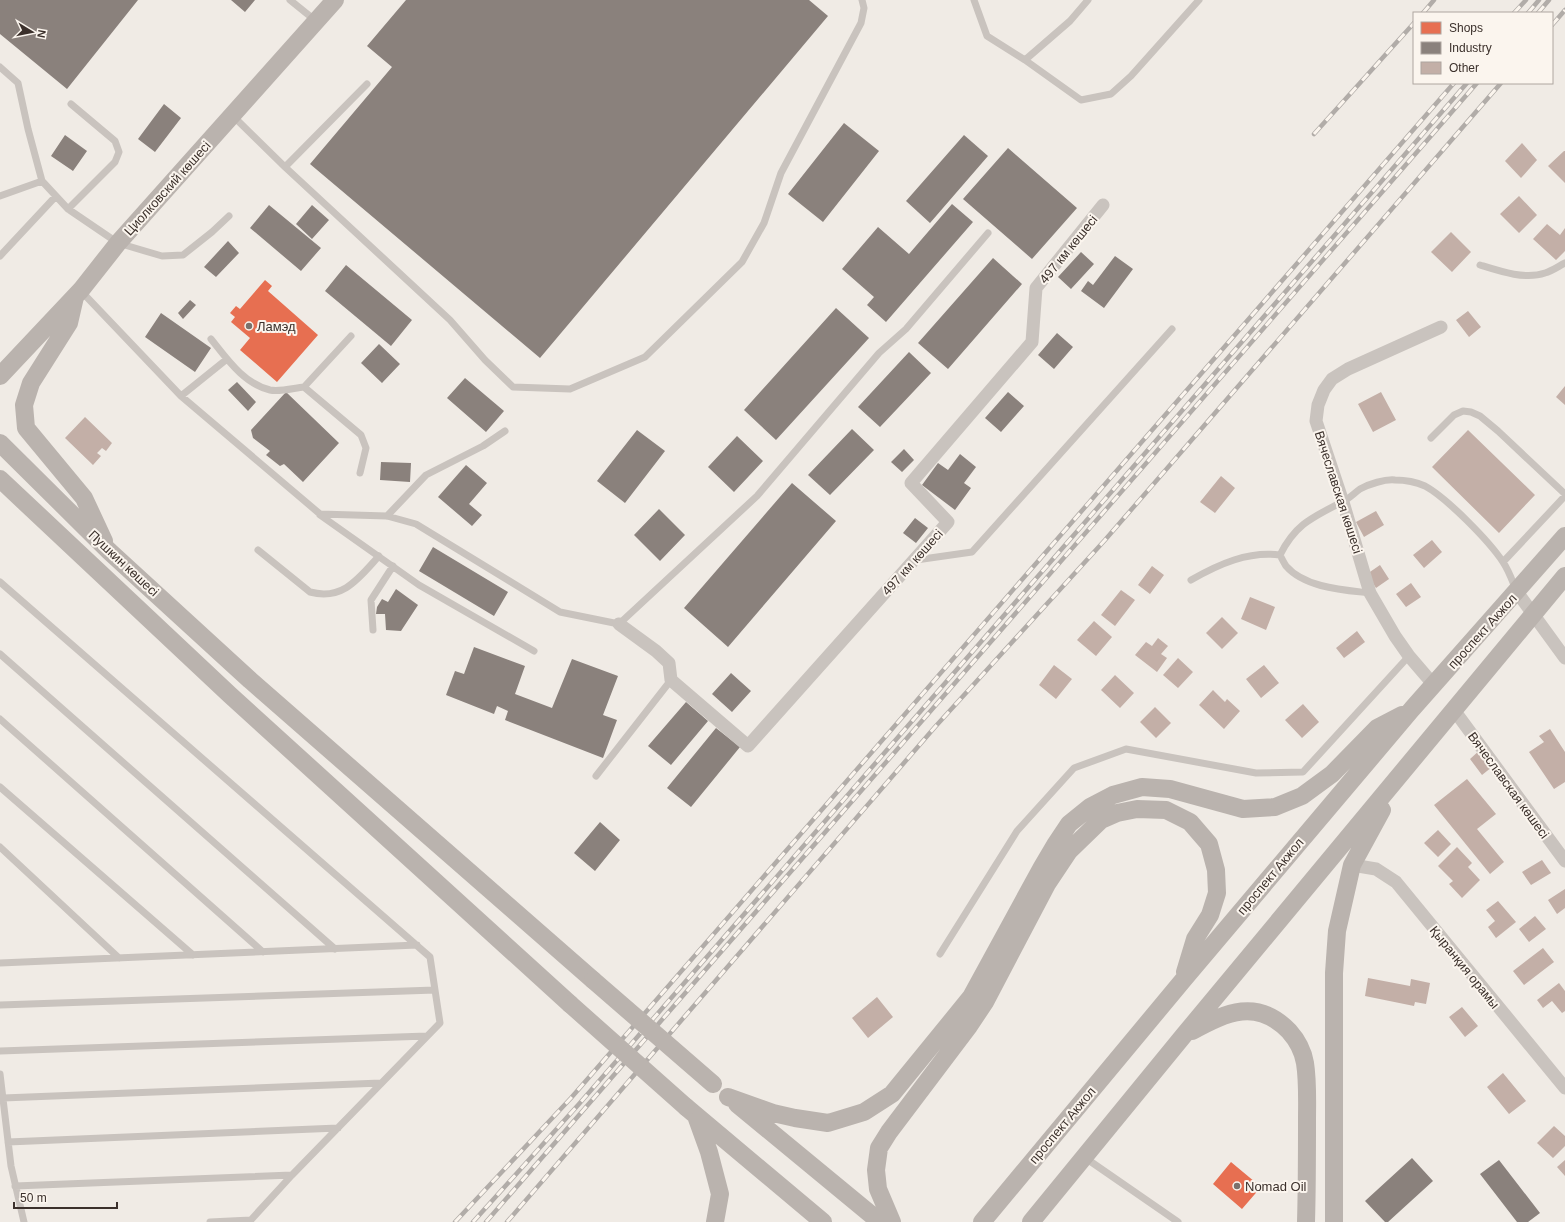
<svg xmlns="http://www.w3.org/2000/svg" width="1565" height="1222" viewBox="0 0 1565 1222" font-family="Arial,sans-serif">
<rect width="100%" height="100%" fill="#f0ebe5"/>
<path fill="#e76f51" d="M 265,280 L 272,286 L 268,291 L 318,335 L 277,382 L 240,350 L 250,338 L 231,322 L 235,317 L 230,313 L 236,306 L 240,309 Z
M 1231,1162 L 1261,1187 L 1242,1209 L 1213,1184 Z"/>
<path fill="#8a817c" d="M 0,0 L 138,0 L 67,89 L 0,34 Z
M 231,0 L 255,0 L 245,12 Z
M 406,0 L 809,0 L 828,16 L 540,358 L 310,164 L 392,67 L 367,46 Z
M 164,104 L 181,118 L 155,152 L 138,139 Z
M 844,123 L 879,151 L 823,222 L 788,194 Z
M 65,135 L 87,151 L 73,171 L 51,156 Z
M 964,135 L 988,156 L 930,223 L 906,201 Z
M 1008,148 L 1077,208 L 1032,259 L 963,199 Z
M 952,204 L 973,222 L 886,322 L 867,305 L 874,297 L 842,269 L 878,227 L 909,254 Z
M 269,205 L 321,248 L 301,271 L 250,228 Z
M 312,205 L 329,220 L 312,239 L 296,224 Z
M 228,241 L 239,253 L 216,277 L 204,267 Z
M 1081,252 L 1094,264 L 1071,289 L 1058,277 Z
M 1115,256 L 1133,269 L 1104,308 L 1081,291 L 1088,281 L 1093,285 Z
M 993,258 L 1022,284 L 948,369 L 918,343 Z
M 346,265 L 412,320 L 391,346 L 325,291 Z
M 190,300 L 196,305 L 183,319 L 178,313 Z
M 836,308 L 869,338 L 776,440 L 744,410 Z
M 161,313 L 211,348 L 195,372 L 145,337 Z
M 1057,333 L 1073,347 L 1054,369 L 1038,355 Z
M 379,344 L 400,364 L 382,383 L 361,363 Z
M 909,352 L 931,373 L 880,427 L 858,407 Z
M 465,378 L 504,411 L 486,432 L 447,398 Z
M 237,382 L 256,402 L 248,411 L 228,390 Z
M 286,392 L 339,443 L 303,482 L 284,464 L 280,466 L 266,455 L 270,451 L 253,438 L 251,430 Z
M 1008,392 L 1024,406 L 1001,432 L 985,418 Z
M 852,429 L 874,450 L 830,495 L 808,475 Z
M 637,430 L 665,451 L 625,503 L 597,481 Z
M 737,436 L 763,461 L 734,492 L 708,467 Z
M 904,449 L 914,460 L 902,472 L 891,462 Z
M 960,454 L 976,467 L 964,483 L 971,488 L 955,510 L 922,485 L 938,463 L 948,470 Z
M 381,462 L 411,463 L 410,482 L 380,480 Z
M 466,465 L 487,483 L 469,504 L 482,515 L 472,526 L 438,497 Z
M 792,483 L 836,521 L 728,647 L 684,608 Z
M 659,509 L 685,535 L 660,561 L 634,535 Z
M 915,518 L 928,528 L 916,543 L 903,533 Z
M 433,547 L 508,592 L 494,616 L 419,571 Z
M 396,589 L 418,605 L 401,631 L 386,630 L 385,614 L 376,614 L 377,607 L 382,599 L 388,602 Z
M 474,647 L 525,666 L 515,694 L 552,708 L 572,659 L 618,676 L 603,715 L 617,720 L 603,758 L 505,720 L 508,711 L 497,706 L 494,714 L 446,695 L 455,671 L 464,674 Z
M 731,673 L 751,691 L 732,712 L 712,694 Z
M 686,702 L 708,721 L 671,765 L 648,746 Z
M 716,728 L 740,747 L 691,807 L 667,788 Z
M 600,822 L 620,840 L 595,871 L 574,853 Z
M 1412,1158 L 1433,1181 L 1388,1222 L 1385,1222 L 1365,1201 Z
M 1499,1160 L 1540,1213 L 1528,1222 L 1517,1222 L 1480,1174 Z"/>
<path fill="#c3afa7" d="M 1522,143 L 1537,160 L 1521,178 L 1505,161 Z
M 1564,151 L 1565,151 L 1565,183 L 1548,166 Z
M 1519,196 L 1537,215 L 1519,233 L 1500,214 Z
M 1547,224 L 1560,235 L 1565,228 L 1565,251 L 1556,260 L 1533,239 Z
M 1451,232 L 1471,252 L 1452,272 L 1431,252 Z
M 1468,311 L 1481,327 L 1469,337 L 1456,320 Z
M 1565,386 L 1565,405 L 1556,397 Z
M 1381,392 L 1396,420 L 1373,432 L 1358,404 Z
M 85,417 L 112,443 L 106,451 L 102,448 L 97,453 L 101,456 L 93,465 L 65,438 Z
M 1468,430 L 1535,495 L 1499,533 L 1432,467 Z
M 1221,476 L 1235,488 L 1215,513 L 1200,502 Z
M 1376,511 L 1384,525 L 1364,537 L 1356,522 Z
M 1432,540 L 1442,552 L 1424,568 L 1413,555 Z
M 1380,565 L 1389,579 L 1376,588 L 1367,574 Z
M 1152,566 L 1164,575 L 1150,594 L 1138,585 Z
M 1411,583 L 1421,597 L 1406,607 L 1396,594 Z
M 1121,590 L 1135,600 L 1115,626 L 1101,615 Z
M 1250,597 L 1275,607 L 1266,630 L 1241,619 Z
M 1222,617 L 1238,633 L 1222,649 L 1206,633 Z
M 1094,621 L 1112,637 L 1096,656 L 1077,640 Z
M 1357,631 L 1365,642 L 1344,658 L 1336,648 Z
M 1158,638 L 1168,646 L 1161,654 L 1167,658 L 1157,672 L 1135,655 L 1146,642 L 1152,646 Z
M 1178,658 L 1193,672 L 1178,688 L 1163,675 Z
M 1054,665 L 1072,679 L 1056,699 L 1039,685 Z
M 1264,665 L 1279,683 L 1261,698 L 1246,679 Z
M 1115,675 L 1134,693 L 1120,708 L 1101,690 Z
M 1213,690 L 1225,702 L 1227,699 L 1240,711 L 1224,729 L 1199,705 Z
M 1303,704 L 1319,722 L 1302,738 L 1285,720 Z
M 1155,707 L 1171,723 L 1156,738 L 1140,722 Z
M 1550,729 L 1565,752 L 1565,782 L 1554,789 L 1529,752 L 1544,742 L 1539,736 Z
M 1480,750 L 1492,767 L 1482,775 L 1470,759 Z
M 1467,779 L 1496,814 L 1477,829 L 1504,862 L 1490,874 L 1434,805 Z
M 1438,830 L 1451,844 L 1438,857 L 1424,843 Z
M 1457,847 L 1472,863 L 1468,867 L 1480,880 L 1462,898 L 1449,884 L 1453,881 L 1438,866 Z
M 1542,860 L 1551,873 L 1531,885 L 1522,872 Z
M 1565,889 L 1565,908 L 1557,914 L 1548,900 Z
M 1498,901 L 1516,922 L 1496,938 L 1488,927 L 1495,921 L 1486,910 Z
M 1535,916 L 1546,929 L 1529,942 L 1519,929 Z
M 1543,948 L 1554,962 L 1524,985 L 1513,971 Z
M 1368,978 L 1410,986 L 1411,979 L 1430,983 L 1426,1004 L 1415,1002 L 1414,1006 L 1365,996 Z
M 1559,983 L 1565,991 L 1565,1011 L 1562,1013 L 1552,1001 L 1543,1008 L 1537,1000 Z
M 877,997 L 893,1017 L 868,1038 L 852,1018 Z
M 1462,1007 L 1478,1026 L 1465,1037 L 1449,1017 Z
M 1503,1073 L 1526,1101 L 1509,1114 L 1487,1087 Z
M 1554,1126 L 1565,1136 L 1565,1146 L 1553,1158 L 1537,1143 Z
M 1565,1160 L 1565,1176 L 1557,1167 Z"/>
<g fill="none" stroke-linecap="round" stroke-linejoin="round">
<path stroke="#c9c3be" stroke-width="7" d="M 290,0 L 316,21
M 974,0 L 987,36 L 1025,60 L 1070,21 L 1088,0
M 1025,60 L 1081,100 L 1111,94 L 1131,76 L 1199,0
M 0,67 L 18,83 L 28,129 L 42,181 L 68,209 L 118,243 L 162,256 L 183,255 L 212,232 L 229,216
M 232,115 L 285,167 L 367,84
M 285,167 L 450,320 L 485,360 L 513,387 L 570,389 L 645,357 L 742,262 L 764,223 L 781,173 L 861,23 L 864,8 L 862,0
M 0,196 L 42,181
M 68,209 L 115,162 L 119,152 L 115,141 L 71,104
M 0,256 L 56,196
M 1480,265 C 1499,271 1525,280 1545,273 C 1552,271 1559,266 1565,263
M 81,291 L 181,396 L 320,514 L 387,516 L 416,524 L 560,612 L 619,624 L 757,496 L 879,353 L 906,329 L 988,233
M 211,339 C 227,359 244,384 270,390 C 280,392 294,388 304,387 L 351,336
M 304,387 L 361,435 L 366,448 L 360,473
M 181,396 L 227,359
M 1431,438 L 1454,415 L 1463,411 L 1471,412 L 1480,416 L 1498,431 L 1565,494
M 320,515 L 419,585 L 534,651
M 387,516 L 426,475 L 483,446 L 505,431
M 258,550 L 310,592 C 343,601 359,578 379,556
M 916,560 L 972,552 L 1172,329
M 1503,562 L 1565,496
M 1191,580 C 1219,564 1248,551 1280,555
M 0,582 L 430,957 L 440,1023 L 292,1175 L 249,1222
M 1370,593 C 1344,590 1305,588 1286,566 C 1284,563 1282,559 1280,555 C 1295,525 1311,518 1340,503 C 1348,500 1353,494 1360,489 C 1369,484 1385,479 1395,480 C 1405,480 1416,482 1425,486 C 1447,498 1489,541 1503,562 C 1509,571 1512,580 1516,590
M 373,630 L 371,600 L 393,566
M 0,654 L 335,949
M 0,719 L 263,952
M 596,776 L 671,680
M 0,787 L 193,955
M 0,847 L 119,958
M 940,954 L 1017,831 L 1074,768 L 1126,749 L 1256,773 L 1303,772 L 1409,656
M 0,963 L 417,945
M 0,1005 L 435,990
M 0,1051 L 427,1036
M 0,1074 L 11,1166 L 24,1222
M 3,1098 L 381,1083
M 8,1142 L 338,1128
M 1084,1157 L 1178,1222
M 15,1186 L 292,1175
M 210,1222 L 251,1220"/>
<path stroke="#c9c3be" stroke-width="13" d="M 1517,592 L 1565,658
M 619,624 L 656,651 L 669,663 L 671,680 L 748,746 L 948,522 L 911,483 L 1032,342 L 1036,288 L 1103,205
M 1433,684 L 1409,656 L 1395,636 L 1370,593 L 1343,502 L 1316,421 L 1318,405 L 1324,390 L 1332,379 L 1348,369 L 1441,327
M 1454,710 L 1565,861
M 1352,865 L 1376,869 L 1396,882 L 1565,1088"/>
<path stroke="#bab3ae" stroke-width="18" d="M 75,297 L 69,323 L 31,383 L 24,405 L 26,428 L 84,498 L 104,541
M 0,376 L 81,290 L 118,243 L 335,0
M 0,443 L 109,551 L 250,680 L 593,980
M 0,479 L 230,695 L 570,1004
M 1192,1031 C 1227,1012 1257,998 1289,1031 C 1297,1040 1303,1051 1305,1063 C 1308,1082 1307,1102 1307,1121 C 1307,1155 1307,1188 1306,1222
M 728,1097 L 773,1113 L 795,1118 L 828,1123 L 864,1112 L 892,1094 L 971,997 L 1042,867 L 1055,845 L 1069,824 L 1090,807 L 1113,795 L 1142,787 L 1170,789 L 1243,809 L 1275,807 L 1302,796 L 1332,774 L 1377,728 L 1402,715
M 737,1104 L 880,1222
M 686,1107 L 823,1222
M 696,1116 L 709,1152 L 720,1194 L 715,1222
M 892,1222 L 878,1189 L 876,1170 L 879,1148 L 889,1132 L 969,1026 L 985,1002 L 1047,884 L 1069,851 L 1101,820 L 1117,813 L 1137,809 L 1166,810 L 1190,822 L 1209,844 L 1216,870 L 1217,893 L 1210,915 L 1195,939 L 1185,972
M 982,1222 L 1184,979 L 1412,709 L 1565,536
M 1031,1222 L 1184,1035 L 1565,576
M 1334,1222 L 1334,973 L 1337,931 L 1352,865 L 1382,810"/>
<g stroke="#b1aca8" stroke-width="4.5">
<path id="rail" d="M 1423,13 L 1434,0
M 1514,13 L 1526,0
M 1528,13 L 1539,0
M 1538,13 L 1549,0
M 1552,25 L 1565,10
M 1314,134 L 1414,23
M 455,1222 L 571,1098 L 1454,83
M 473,1222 L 579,1104 L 1467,83
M 486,1222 L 1477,83
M 507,1222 L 935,727 L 1105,540 L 1501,83"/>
</g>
<use href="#rail" stroke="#fbf5ee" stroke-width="3" stroke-dasharray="9" stroke-linecap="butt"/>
<path stroke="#bab3ae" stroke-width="18" d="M 593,980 L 713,1084
M 570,1004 L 686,1107"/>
</g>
<g fill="#7a716c" stroke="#fbf5ee" stroke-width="1.5">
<circle cx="249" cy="326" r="4"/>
<circle cx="1237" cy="1186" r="4"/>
</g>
<g text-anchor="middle" stroke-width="4" stroke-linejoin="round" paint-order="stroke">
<g font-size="13" fill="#3b302b" stroke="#fbf5ee">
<text transform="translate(167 188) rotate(-48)" y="5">Циолковский көшесі</text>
<text transform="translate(1068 249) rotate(-51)" y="5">497 км көшесі</text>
<text transform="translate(1339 492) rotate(72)" y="5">Вячеславская көшесі</text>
<text transform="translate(912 562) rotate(-48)" y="5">497 км көшесі</text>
<text transform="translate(124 563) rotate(43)" y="5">Пушкин көшесі</text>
<text transform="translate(1482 631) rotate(-48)" y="5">проспект Акжол</text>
<text transform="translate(1509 785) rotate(54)" y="5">Вячеславская көшесі</text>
<text transform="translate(1270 876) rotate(-50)" y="5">проспект Акжол</text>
<text transform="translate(1465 967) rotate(51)" y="5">Қыранқия орамы</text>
<text transform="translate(1062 1125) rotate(-50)" y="5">проспект Акжол</text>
</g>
<g font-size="13" fill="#3b302b" stroke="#fbf5ee" text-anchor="start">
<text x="257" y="331">Ламэд</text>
<text x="1245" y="1191">Nomad Oil</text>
</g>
</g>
<rect x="1413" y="12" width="140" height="72" fill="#fbf5ee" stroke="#aea6a0"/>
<rect x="1421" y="22" width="20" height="12" fill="#e76f51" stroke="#aea6a0"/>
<text x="1449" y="32" font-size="12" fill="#3b302b">Shops</text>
<rect x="1421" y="42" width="20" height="12" fill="#8a817c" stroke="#aea6a0"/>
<text x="1449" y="52" font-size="12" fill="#3b302b">Industry</text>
<rect x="1421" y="62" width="20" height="12" fill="#c3afa7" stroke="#aea6a0"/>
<text x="1449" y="72" font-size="12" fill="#3b302b">Other</text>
<g transform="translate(32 32) rotate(100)" stroke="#fbf5ee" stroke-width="3" paint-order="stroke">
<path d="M0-3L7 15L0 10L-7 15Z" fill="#3b302b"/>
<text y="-6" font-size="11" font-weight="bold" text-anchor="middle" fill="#3b302b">N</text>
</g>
<path d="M14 1202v6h103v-6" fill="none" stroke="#3b302b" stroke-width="2"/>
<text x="20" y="1202" font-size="12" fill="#3b302b" stroke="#fbf5ee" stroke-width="3" paint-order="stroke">50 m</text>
</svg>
